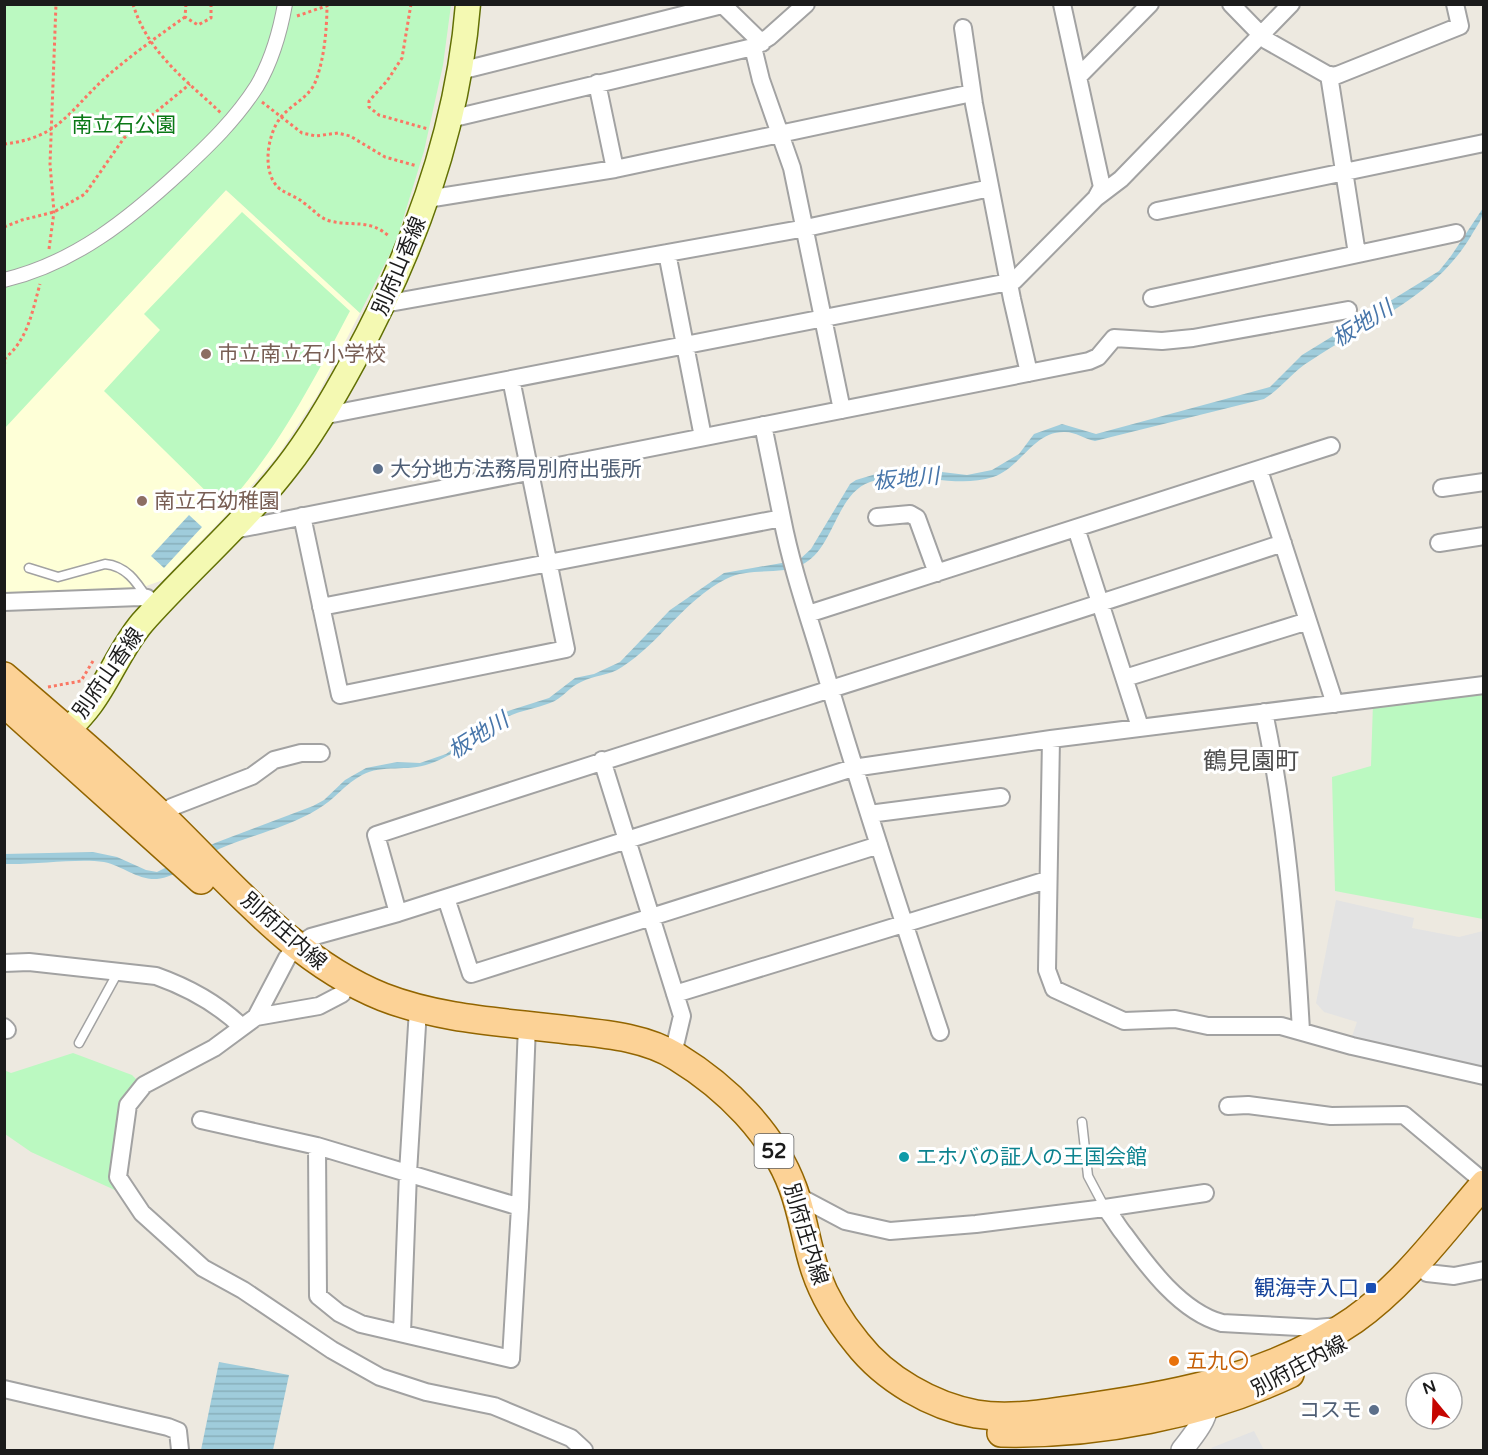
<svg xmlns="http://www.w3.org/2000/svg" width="1488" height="1455" viewBox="0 0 1488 1455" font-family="'Varela Round','Noto Sans JP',sans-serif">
<defs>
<pattern id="water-rules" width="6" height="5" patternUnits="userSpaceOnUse" patternTransform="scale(1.5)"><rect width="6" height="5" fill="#9fccdb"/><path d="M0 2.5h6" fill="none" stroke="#88afbb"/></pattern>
</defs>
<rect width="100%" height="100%" fill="#ede9e0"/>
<path fill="#feffd7" d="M 226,190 L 360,313 L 317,396 L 279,454 L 228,513 L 163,580 L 138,589 L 5,595 L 4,428 Z"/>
<path fill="#bbf9c1" d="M 5,5 L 451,5 L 443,65 L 424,151 L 396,242 L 360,313 L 226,190 L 5,428 Z
M 242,212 L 350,311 C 311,385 280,446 224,509 L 104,391 L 160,330 L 144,314 Z
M 1483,690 L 1483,919 L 1335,891 L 1332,777 L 1371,766 L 1373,703 Z
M 73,1053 L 132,1075 L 139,1082 L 111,1172 L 117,1191 L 31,1152 L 5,1134 L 4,1070 L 11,1073 Z"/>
<path fill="#e3e3e3" d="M 1336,900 L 1414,918 L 1412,928 L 1459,937 L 1483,931 L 1483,1070 L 1350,1042 L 1357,1022 L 1324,1012 L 1316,1003 Z
M 1254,1431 L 1264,1450 L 1213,1450 L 1211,1448 Z"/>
<path fill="url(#water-rules)" d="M 1483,208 C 1483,220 1477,225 1471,236 C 1435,297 1367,323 1310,361 C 1293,371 1282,388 1264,399 L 1095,441 C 1084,439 1076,432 1065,432 C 1033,431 1022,467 993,477 C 953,490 911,468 870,482 C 836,494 835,545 805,563 C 782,577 751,566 726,579 C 683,601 660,643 622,667 C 609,676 594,675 581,682 C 569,687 562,699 550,703 C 535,709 517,711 503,719 C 476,733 460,754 429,764 C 408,772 382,764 362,775 C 345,784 334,800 318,809 C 287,828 251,835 219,849 C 202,857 175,878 157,879 C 137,880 123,866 104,862 C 78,858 34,865 5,864 L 4,854 L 93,852 L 117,857 L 146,870 L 157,872 L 215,843 L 313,806 L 324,800 L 345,780 L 366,768 L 397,762 L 420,763 L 446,754 L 502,713 L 549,698 L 575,678 L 594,674 L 620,662 L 670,610 L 724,573 L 799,560 L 811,549 L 850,484 L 856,480 L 886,471 L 925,470 L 967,475 L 992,470 L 1019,454 L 1034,434 L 1062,424 L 1096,434 L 1270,387 L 1302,355 L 1439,271 L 1451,256 Z
M 189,515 L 202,527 L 164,568 L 151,556 Z
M 219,1362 L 289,1375 L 273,1450 L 201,1450 Z"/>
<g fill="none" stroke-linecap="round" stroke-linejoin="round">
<g stroke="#a2a2a2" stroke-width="11">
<path id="service" d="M 29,568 L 58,577 L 105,564 C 126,566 136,581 147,598
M 79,1043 L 118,972
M 1082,1122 L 1088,1176 L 1105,1208"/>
</g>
<g stroke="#a2a2a2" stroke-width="16">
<path id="pedestrian" d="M 4,280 C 75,263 129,219 181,171 C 209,145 236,119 257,86 C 271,62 280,32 285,4"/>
</g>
<g stroke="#a2a2a2" stroke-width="20">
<path id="minor" d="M 722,4 L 762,43
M 1231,4 L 1266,40 L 1326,74 L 1335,76 L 1460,26 L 1455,4
M 963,28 L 974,104 L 1012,299 L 1029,373
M 753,47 L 761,80 L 792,168 L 842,410
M 460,71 L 722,5
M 1329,75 L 1357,254
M 1079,76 L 1150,4
M 597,83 L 615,169
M 450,119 L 753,47 L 769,37 L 806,4
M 1096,198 L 1121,179 L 1291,4
M 427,199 L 615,169 L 972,93
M 1157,211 L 1484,143
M 667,253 L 703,437
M 1152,298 L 1456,233
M 384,304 L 806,228 L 990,188
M 322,416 L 1014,281 L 1096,198 L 1102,187 L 1062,4
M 1259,470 L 1335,704
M 1442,488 L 1484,482
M 302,516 L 340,695 L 566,649 L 511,379
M 877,517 L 910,514 L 917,518 L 937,573
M 782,518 C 792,570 810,620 825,671 C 861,792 900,912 940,1032
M 1076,528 L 1140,727
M 234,530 L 1089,361 L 1098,357 L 1114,338 L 1162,341 L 1193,338 L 1348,310
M 1439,543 L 1484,536
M 4,602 L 140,597 L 147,598 L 158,608
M 321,607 L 782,518 L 763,425
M 808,614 L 1331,446
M 1125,678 L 1308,621
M 1264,712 C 1286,818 1295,923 1301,1031
M 1051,739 L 1047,970 L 1054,989 L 1124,1021 L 1175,1019 L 1208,1026 L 1281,1026 L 1352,1046 L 1484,1076
M 602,760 L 682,1016 L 673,1054
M 869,814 L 1001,797
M 158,822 L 172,807 L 252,776 L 274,760 L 301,753 L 321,753
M 446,898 L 471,974 L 879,845
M 398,913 L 376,835 C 678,735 982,644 1283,543
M 4,963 L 29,962 L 156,976 C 187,987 218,1004 242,1027
M 675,994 L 1047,880
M 256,1017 L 319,1006 L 342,994
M 4,1027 L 7,1030
M 1228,1106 L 1248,1105 L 1331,1116 L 1404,1115 L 1484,1182
M 201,1120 L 317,1146 L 520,1207
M 317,1146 L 318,1296 L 339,1313 L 361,1324 L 511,1359 L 520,1207 L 527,1025
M 796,1195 L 845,1221 L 890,1231 L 976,1224 L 1105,1208 C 1112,1215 1117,1226 1124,1234 C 1148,1267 1181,1312 1222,1323 L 1317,1328 L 1339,1326
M 1105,1208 L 1205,1193
M 1427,1273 L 1454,1276 L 1484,1270
M 402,1333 L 408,1173 L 418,1009
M 4,1389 L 168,1427 L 178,1431 L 180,1450
M 584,1450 L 571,1438 L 494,1406 L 426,1392 L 380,1377 L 332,1350 L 243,1290 L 203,1268 L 142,1213 L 118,1177 L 128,1105 L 144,1085 L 214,1048 L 256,1017 L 287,958 L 296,947 L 311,937 L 398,913 L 853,768 L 1051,739 L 1484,685"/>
</g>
<g stroke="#a2a2a2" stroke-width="24">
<path id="tertiary" d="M 1182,1450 C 1194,1434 1212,1416 1206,1394"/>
</g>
<g stroke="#627004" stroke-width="27">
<path id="secondary" d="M 55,744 C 67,731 81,718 91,704 C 110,678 121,648 142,623 C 189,570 243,524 287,467 C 313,434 334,397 354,360 C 414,250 458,130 468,4"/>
</g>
<g stroke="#926500" stroke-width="30">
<path id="primary" d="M 4,676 C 59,723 114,770 166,820 C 233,885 294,961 383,997 C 442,1020 506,1022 568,1030 C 604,1034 645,1037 677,1057 C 726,1087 773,1133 793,1188 C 803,1215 806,1243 815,1270 C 824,1297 839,1321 857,1343 C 885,1379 932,1406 976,1414 C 1013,1420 1052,1412 1088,1407 C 1182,1394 1275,1375 1354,1320 C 1405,1284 1443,1231 1484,1184
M 4,703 L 201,880
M 1001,1433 C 1099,1435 1202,1415 1290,1374"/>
</g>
<path stroke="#fa7764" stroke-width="3" stroke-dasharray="3 3" stroke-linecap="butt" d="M 133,4 C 147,52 187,81 221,113
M 186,4 L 185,17 L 198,25 L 211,18 L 211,4
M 327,4 C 327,29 324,63 314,85 C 306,99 291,105 281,117 C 267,134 261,174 280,189 C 287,194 297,197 304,203 C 313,209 319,218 330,221 C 353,227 369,218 390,237
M 411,4 L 402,58 L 387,81 L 369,101 L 369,107 L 379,115 L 428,129
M 297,16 L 332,4
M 262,102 L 302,133 L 316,136 L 338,133 L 350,136 L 385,157 L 417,166
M 4,144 C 59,138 68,112 105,78 C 130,56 158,36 185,17
M 4,227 L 22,220 L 54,212 L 85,194 L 124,138 L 190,84
M 49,249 L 54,212 L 50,164 L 56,4
M 4,359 C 28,340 32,312 40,284
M 4,365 L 6,359
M 48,687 L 81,681 L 93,661"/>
<use href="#service" stroke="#fff" stroke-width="8"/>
<use href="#pedestrian" stroke="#fff" stroke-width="14"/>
<use href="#minor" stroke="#fff" stroke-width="16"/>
<use href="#tertiary" stroke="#fff" stroke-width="21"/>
<use href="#secondary" stroke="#f4f9b2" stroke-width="24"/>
<use href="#primary" stroke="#fcd296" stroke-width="27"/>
</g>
<g fill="#8d6e63" stroke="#fff" stroke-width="2">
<circle cx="206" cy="354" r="6"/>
<circle cx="142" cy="501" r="6"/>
</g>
<g fill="#5c6f8a" stroke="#fff" stroke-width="2">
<circle cx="378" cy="469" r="6"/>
<circle cx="1374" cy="1410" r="6"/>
</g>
<circle fill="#0f9aa8" stroke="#fff" stroke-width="2" cx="904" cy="1157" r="6"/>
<rect fill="#1a4fb4" stroke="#fff" stroke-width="2" x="1365" y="1282" width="12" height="12" rx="3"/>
<circle fill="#e8710a" stroke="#fff" stroke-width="2" cx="1174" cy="1361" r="6"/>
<g text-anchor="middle" stroke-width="6" stroke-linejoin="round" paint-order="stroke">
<rect fill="#fff" stroke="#5f5f5f" stroke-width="1.5" x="754.5" y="1134" width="39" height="34" rx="4.5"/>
<g font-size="20" font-weight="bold" fill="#1b1b1b">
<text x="774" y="1158">52</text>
</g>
<g font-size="21" fill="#0a7816" stroke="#fff">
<text x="124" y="132">南立石公園</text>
</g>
<g font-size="21" fill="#1b1b1b" stroke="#fff">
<text transform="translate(399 266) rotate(-67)" y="7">別府山香線</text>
<text transform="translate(108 673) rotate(-55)" y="7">別府山香線</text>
<text transform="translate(284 931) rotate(41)" y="7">別府庄内線</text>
<text transform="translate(806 1234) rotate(73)" y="7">別府庄内線</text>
<text transform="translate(1299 1366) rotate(-28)" y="7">別府庄内線</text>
</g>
<g font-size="21" fill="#785e54" stroke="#fff" text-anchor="start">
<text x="218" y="361">市立南立石小学校</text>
<text x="154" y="508">南立石幼稚園</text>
</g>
<g font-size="21" fill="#4e5e75" stroke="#fff" text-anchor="start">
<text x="390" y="476">大分地方法務局別府出張所</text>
<text x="1362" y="1417" text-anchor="end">コスモ</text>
</g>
<g font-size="21" fill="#0d838f" stroke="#fff" text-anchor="start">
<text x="916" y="1164">エホバの証人の王国会館</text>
</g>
<g font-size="21" fill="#164399" stroke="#fff" text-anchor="end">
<text x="1359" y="1295">観海寺入口</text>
</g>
<g font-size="21" fill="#c56008" stroke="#fff" text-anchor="start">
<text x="1186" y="1368">五九〇</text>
</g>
<g font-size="22" font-style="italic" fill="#4876aa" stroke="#fff">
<text transform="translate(1362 323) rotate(-32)" y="8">板地川</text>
<text transform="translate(906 478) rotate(-5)" y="8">板地川</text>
<text transform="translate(478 735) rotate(-32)" y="8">板地川</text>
</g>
<g font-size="24" fill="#4e4e4e" stroke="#fff">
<text x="1251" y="769">鶴見園町</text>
</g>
</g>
<rect width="1488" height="1455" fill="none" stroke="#1b1b1b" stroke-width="12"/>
<g transform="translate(1434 1401) rotate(341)"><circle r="28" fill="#ffffff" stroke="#a4a4a4" stroke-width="1.5"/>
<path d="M0-4.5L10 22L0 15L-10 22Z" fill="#c60500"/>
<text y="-9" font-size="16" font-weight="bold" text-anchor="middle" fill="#1b1b1b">N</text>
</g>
</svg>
